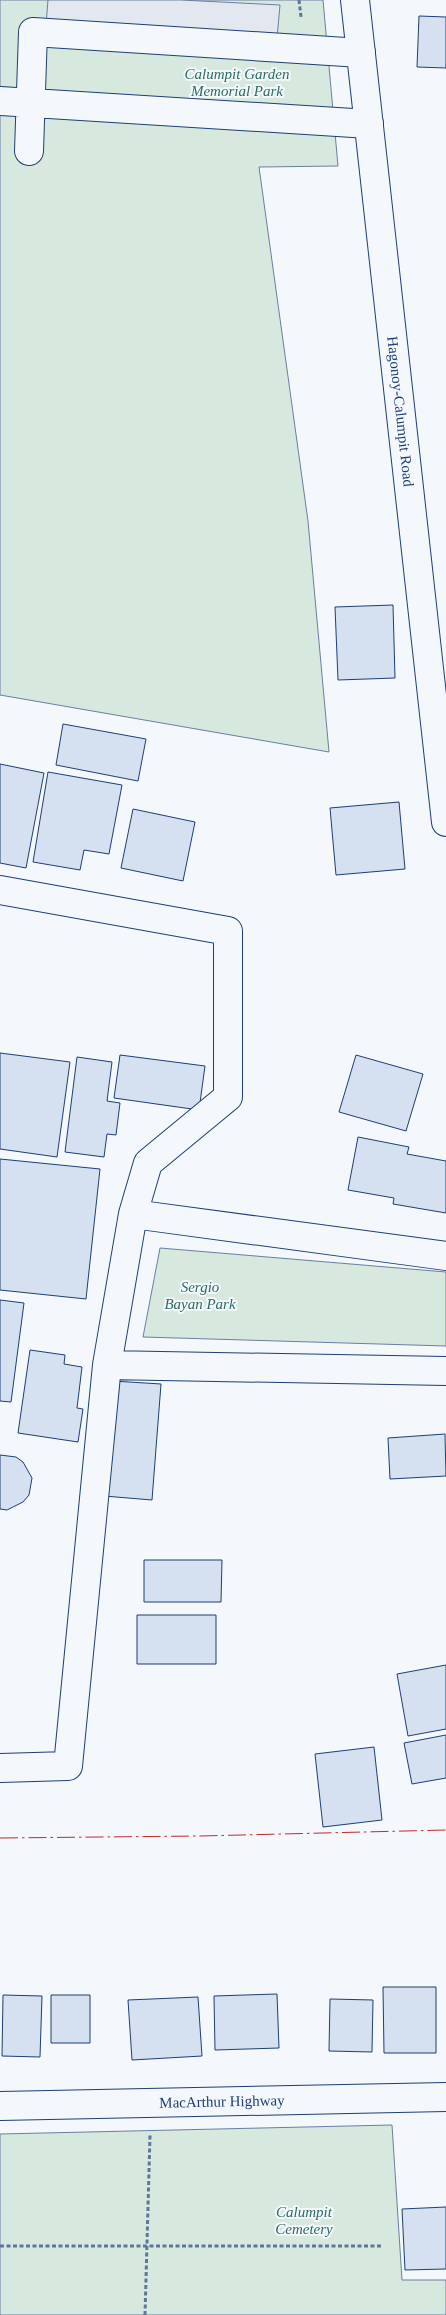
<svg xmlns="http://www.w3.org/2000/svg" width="446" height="2315" viewBox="0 0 446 2315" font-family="'Times New Roman',serif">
<rect width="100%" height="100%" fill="#f4f7fb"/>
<path fill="#d7e8df" stroke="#687fa3" d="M 0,0 L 323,0 L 338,166 L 259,167 L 308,521 L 329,752 L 0,695 Z
M 160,1248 L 446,1272 L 446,1346 L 143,1337 Z
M 392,2125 L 402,2280 L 446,2280 L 446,2315 L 0,2315 L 0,2134 Z"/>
<path fill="#e3e8f0" stroke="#687fa3" d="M 48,0 L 181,0 L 280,5 L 277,38 L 46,25 Z"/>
<path fill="#d5e0f0" stroke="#1d3f73" d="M 419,16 L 446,17 L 446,68 L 417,67 Z
M 393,605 L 395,678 L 338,680 L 335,607 Z
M 63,724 L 146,739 L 138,781 L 56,765 Z
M 0,764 L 44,773 L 26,868 L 0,863 Z
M 48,772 L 122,785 L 109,854 L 84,850 L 80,870 L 33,862 Z
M 399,802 L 405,869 L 336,875 L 330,808 Z
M 133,809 L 195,822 L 183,881 L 121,868 Z
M 0,1053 L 70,1062 L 57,1157 L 0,1149 Z
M 120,1055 L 205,1066 L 199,1110 L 114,1098 Z
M 356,1055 L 423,1074 L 406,1131 L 339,1112 Z
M 77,1057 L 112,1062 L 107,1101 L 120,1103 L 116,1135 L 107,1134 L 104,1157 L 65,1152 Z
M 358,1137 L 409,1147 L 407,1154 L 446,1161 L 446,1213 L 393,1204 L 394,1198 L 348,1190 Z
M 0,1159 L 100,1169 L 86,1299 L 0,1290 Z
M 0,1300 L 24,1303 L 11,1402 L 0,1401 Z
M 30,1350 L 65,1355 L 64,1364 L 82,1367 L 77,1408 L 83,1409 L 78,1442 L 18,1433 Z
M 113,1381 L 161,1384 L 152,1500 L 104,1496 Z
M 445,1434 L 446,1476 L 390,1479 L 388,1438 Z
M 0,1455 L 16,1457 L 23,1462 L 32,1478 L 29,1495 L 23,1502 L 7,1510 L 0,1509 Z
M 144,1560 L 222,1560 L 221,1602 L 144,1602 Z
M 137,1615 L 216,1615 L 216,1664 L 137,1664 Z
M 446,1665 L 446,1729 L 408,1736 L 397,1674 Z
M 446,1735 L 446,1778 L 412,1784 L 404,1743 Z
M 374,1747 L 382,1820 L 323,1827 L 315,1754 Z
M 383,1987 L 436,1987 L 436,2053 L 384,2053 Z
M 277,1994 L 279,2048 L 215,2050 L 214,1996 Z
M 3,1995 L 42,1996 L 40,2057 L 2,2056 Z
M 51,1995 L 90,1995 L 90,2043 L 51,2043 Z
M 198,1997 L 202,2056 L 132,2060 L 128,2000 Z
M 330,1999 L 373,2000 L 372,2052 L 329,2051 Z
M 446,2207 L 446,2269 L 405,2270 L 402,2209 Z"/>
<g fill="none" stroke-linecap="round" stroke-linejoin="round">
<g stroke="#1d3f73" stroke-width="30">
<path id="minor" d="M 0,101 L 369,124
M 29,151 L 33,32 L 361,53
M 0,890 L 228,931 L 228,1097 L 148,1163 L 133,1214 L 107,1365 L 68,1766 L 0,1768
M 133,1214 L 446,1256
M 107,1365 L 446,1371"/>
</g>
<g stroke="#1d3f73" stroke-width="30">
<g id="major">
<path id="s1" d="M 355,0 L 446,822"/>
</g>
</g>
<g stroke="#1d3f73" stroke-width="30">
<g id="highway">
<path id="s2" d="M 0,2106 L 446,2097"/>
</g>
</g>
<path stroke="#5e769c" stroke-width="3" stroke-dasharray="4 2.5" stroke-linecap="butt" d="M 299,0 L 301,17
M 0,2246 L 381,2246
M 145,2315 L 150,2135"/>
<use href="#minor" stroke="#f4f7fb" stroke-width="28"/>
<use href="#major" stroke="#f4f7fb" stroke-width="28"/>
<use href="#highway" stroke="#f4f7fb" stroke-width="28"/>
<path stroke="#c62828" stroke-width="1" stroke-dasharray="18 4 2.5 4" stroke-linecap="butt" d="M 0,1838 L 200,1836 L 446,1830"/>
</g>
<g text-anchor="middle" stroke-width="4" stroke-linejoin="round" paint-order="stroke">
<g font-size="15" font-style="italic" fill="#2c6c60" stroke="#f4f7fb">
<text x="237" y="79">Calumpit Garden<tspan x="237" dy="17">Memorial Park</tspan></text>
<text x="200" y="1292">Sergio<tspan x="200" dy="17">Bayan Park</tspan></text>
<text x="304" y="2217">Calumpit<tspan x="304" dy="17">Cemetery</tspan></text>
</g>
<g font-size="15" fill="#1d3f73" stroke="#f4f7fb">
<text dy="5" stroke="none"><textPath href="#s1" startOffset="414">Hagonoy-Calumpit Road</textPath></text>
<text dy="5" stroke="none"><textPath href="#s2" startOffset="222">MacArthur Highway</textPath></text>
</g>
</g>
</svg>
